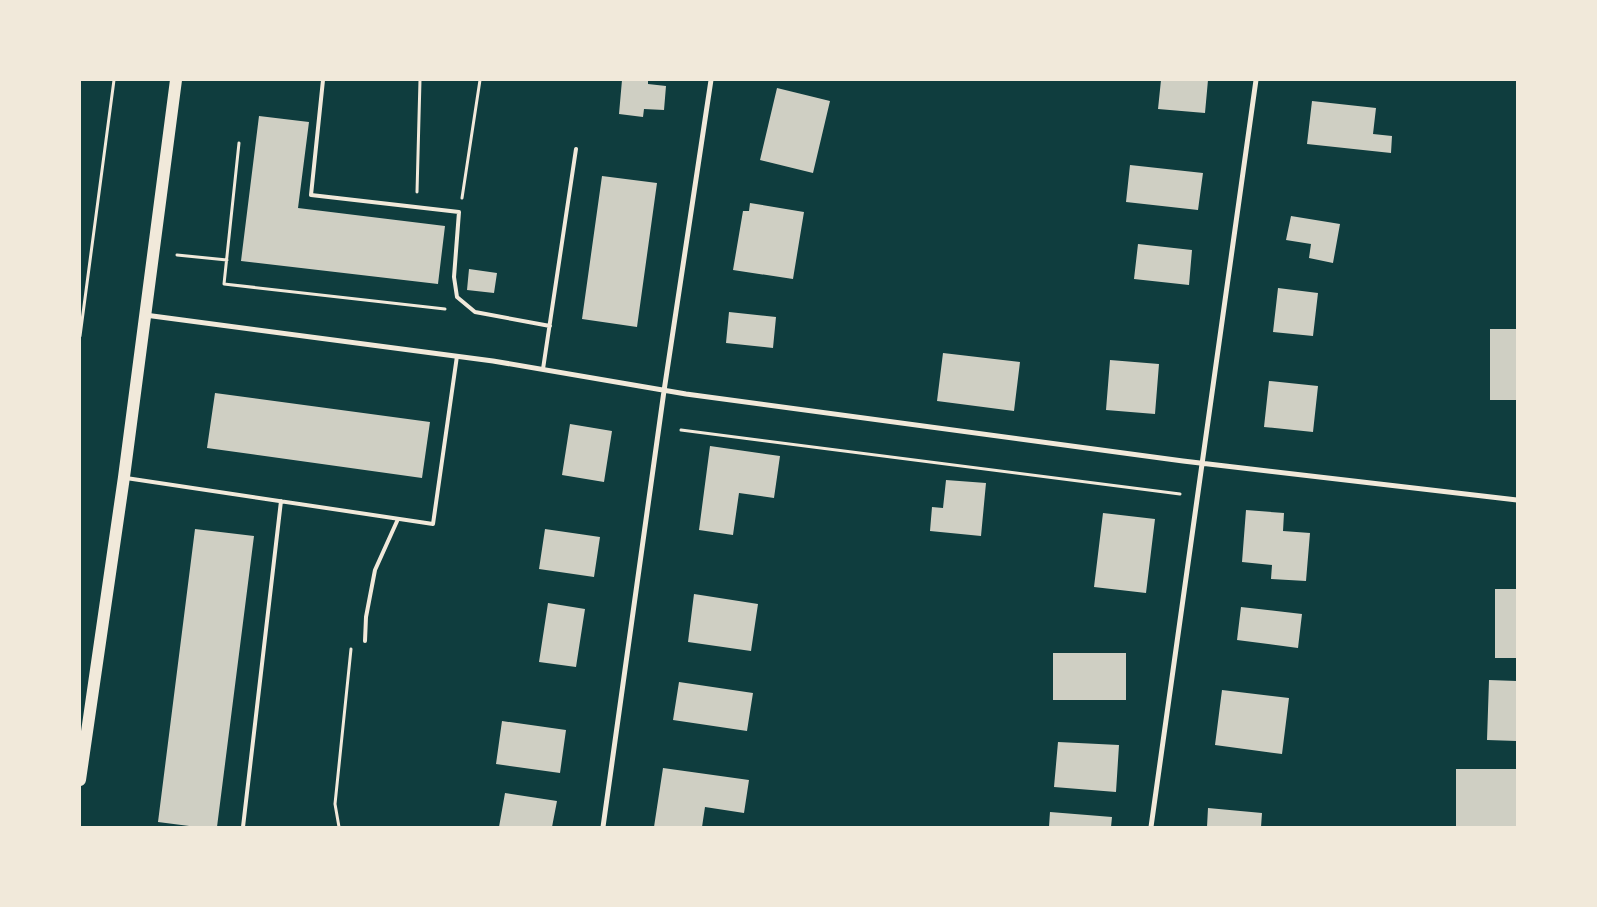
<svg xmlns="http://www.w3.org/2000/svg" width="1597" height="907" viewBox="0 0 1597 907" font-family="'Crimson Pro',serif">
<rect width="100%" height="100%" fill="#0f3d3e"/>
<path fill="#cfcfc3" d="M 622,80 L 648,80 L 648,84 L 666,86 L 664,110 L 644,109 L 643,117 L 619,114 Z
M 1161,80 L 1208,80 L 1205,113 L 1158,109 Z
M 777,88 L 830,101 L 813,173 L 760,160 Z
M 1312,101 L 1376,108 L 1373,134 L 1392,136 L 1391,153 L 1307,144 Z
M 259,116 L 309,122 L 298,208 L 445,226 L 438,284 L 241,261 Z
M 1130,165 L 1203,173 L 1198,210 L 1126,202 Z
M 602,176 L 657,183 L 637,327 L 582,319 Z
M 750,203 L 804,212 L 793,279 L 733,270 L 743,211 L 749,211 Z
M 1291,216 L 1340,224 L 1333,263 L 1309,258 L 1311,244 L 1286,240 Z
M 1138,244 L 1192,250 L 1189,285 L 1134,279 Z
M 469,269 L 497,273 L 494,293 L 467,290 Z
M 1278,288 L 1318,293 L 1313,336 L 1273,332 Z
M 729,312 L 776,317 L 773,348 L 726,343 Z
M 1490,329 L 1517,329 L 1517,400 L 1490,400 Z
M 943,353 L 1020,362 L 1014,411 L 937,401 Z
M 1110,360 L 1159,364 L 1155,414 L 1106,410 Z
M 1269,381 L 1318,386 L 1313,432 L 1264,427 Z
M 215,393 L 430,422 L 422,478 L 207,448 Z
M 570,424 L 612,431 L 604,482 L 562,475 Z
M 710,446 L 780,456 L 774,498 L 739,493 L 733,535 L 699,530 Z
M 946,480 L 986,483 L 981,536 L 930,531 L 932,507 L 943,508 Z
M 1246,510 L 1284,513 L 1283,531 L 1310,533 L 1306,581 L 1271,579 L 1272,565 L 1242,562 Z
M 1103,513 L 1155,519 L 1146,593 L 1094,587 Z
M 195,529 L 254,536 L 217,827 L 197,827 L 158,822 Z
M 545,529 L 600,537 L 594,577 L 539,569 Z
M 1495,589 L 1517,589 L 1517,658 L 1495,658 Z
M 694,594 L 758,604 L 751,651 L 688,642 Z
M 548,603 L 585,609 L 576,667 L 539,662 Z
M 1241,607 L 1302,614 L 1298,648 L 1237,640 Z
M 1053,653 L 1126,653 L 1126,700 L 1053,700 Z
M 1489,680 L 1517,681 L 1517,741 L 1487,740 Z
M 679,682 L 753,693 L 747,731 L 673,720 Z
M 1222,690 L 1289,698 L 1282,754 L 1215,745 Z
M 502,721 L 566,730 L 560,773 L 496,764 Z
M 1058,742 L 1119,745 L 1116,792 L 1054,787 Z
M 663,768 L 749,780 L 744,813 L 705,807 L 702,827 L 654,827 Z
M 1456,769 L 1517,769 L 1517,827 L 1456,827 Z
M 505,793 L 557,801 L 552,827 L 499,827 Z
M 1208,808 L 1262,813 L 1261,827 L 1207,827 Z
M 1050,812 L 1112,817 L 1111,827 L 1049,827 Z"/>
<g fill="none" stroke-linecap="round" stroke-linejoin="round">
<path stroke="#f1e9da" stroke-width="3" d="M 239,143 L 224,284 L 445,309
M 417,192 L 420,80
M 462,198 L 480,80
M 177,255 L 227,260
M 80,336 L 114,80
M 681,430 L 1180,494
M 339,827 L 335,804 L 351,649"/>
<path stroke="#f1e9da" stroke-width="4" d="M 323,80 L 311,195 L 459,212 L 454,277 L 457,297 L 475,312 L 550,326
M 543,369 L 576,149
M 126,478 L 433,524 L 457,356
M 365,641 L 366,617 L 375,570 L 398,519
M 243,827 L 281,501"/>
<path stroke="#f1e9da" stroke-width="5" d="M 145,315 L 493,361 L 686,394 L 1183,461 L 1517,500
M 603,827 L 664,391 L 711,80
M 1151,827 L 1256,80"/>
<path stroke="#f1e9da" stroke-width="12" d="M 80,780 L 124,477 L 176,80"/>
</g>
<rect width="1597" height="907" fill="none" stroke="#f1e9da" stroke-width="162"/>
</svg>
